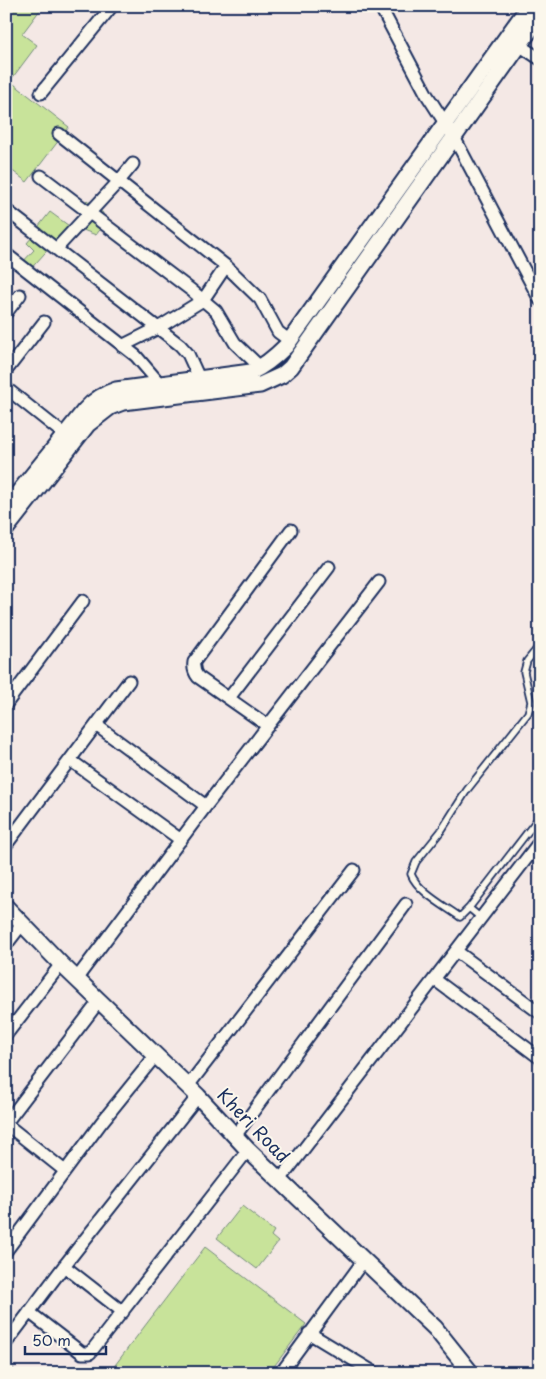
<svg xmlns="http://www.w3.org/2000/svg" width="546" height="1379" viewBox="0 0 546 1379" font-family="'Playpen Sans',sans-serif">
<rect width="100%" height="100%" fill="#f4e8e5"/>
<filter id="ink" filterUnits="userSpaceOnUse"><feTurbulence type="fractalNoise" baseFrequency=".02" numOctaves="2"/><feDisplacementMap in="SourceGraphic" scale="10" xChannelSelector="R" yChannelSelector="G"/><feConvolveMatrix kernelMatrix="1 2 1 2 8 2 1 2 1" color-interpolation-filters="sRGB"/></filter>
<g filter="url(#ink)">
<path fill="#c8e39a" stroke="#72897c" d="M 6,6 L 43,6 L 22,34 L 37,45 L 10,81 L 69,127 L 27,182 L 6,166 Z
M 87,200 L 103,213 L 102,227 L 96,235 L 83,230 L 65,249 L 38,227 L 50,212 L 76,231 L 93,215 L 82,205 Z
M 38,230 L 53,244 L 27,273 L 19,266 L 34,250 L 27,243 Z
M 242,1206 L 274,1231 L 271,1236 L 278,1242 L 257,1269 L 217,1238 Z
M 205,1247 L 306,1324 L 269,1373 L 109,1373 Z"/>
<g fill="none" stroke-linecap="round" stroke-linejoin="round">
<g stroke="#1b2f5e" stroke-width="9">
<path id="service" d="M 469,908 L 460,917 C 445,906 418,892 411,874 L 416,862 L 441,831 L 467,790 L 528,713 L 531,702 L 524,672 L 527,661 L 540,645
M 481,918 L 469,908 L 540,816"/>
</g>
<g stroke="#1b2f5e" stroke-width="15">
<path id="minor" d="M 380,6 L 427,95 L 454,137 L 540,300
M 519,45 L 540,59
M 41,93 L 112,6
M 59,134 L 226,266 L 260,299 L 278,332 L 290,341
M 41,176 L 191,290 L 216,311 L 235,343 L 261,368
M 6,210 L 180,345 L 188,354 L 199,378
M 57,248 L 119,181 L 133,164
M 6,254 L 136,356 L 160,384
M 6,313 L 20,295
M 122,346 L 158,328 L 203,300 L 226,266
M 6,371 L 44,322
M 6,388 L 65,435
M 229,698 L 329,567
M 6,704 L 83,601
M 96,725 L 206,806
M 268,726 L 198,677 C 194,672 193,668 194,662 L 291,530
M 70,760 L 181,840
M 6,845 L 129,681
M 6,945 L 23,923
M 456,951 L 540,1013
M 77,978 L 206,806 L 379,582
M 434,979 L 540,1058
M 6,1035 L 61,964
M 188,1086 L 354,870
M 6,1123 L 100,1000
M 6,1124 L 65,1171
M 235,1136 L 406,904
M 280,1180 L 540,841
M 6,1251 L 101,1123 L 156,1055
M 64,1266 L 123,1312
M 29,1312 L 82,1353 L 90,1353 L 248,1150
M 309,1333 L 375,1373
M 6,1343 L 64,1266 L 198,1096
M 6,1371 L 8,1373
M 281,1373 L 364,1260"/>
</g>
<g stroke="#1b2f5e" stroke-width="19">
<path id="tertiary" d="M 6,508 L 85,410 C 94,400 103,394 116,390 L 251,372 C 265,366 275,357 286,346 L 529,6
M 6,529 L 88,424 L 110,407 L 123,402 L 260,385 L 282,375 L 291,367 L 540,16
M 6,907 L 61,964 L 198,1096 L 248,1150 L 435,1328 L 471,1373"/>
</g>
<use href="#service" stroke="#fbf7ec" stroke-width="5.5"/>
<use href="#minor" stroke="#fbf7ec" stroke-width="11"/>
<use href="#tertiary" stroke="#fbf7ec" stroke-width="15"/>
</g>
</g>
<g text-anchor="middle" stroke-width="4" stroke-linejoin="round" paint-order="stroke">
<g font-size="18" fill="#1b2f5e" stroke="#fbf7ec">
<text transform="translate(253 1126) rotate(46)" y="6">Kheri Road</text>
</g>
</g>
<rect width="546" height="1379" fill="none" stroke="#fbf7ec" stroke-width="25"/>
<rect x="12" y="12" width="521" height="1354" fill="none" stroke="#1b2f5e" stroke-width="2" filter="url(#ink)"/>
<path d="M25 1346v8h81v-8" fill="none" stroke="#1b2f5e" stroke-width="2.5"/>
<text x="32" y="1346" font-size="15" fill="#1b2f5e" stroke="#fbf7ec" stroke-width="4" paint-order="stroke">50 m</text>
</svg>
